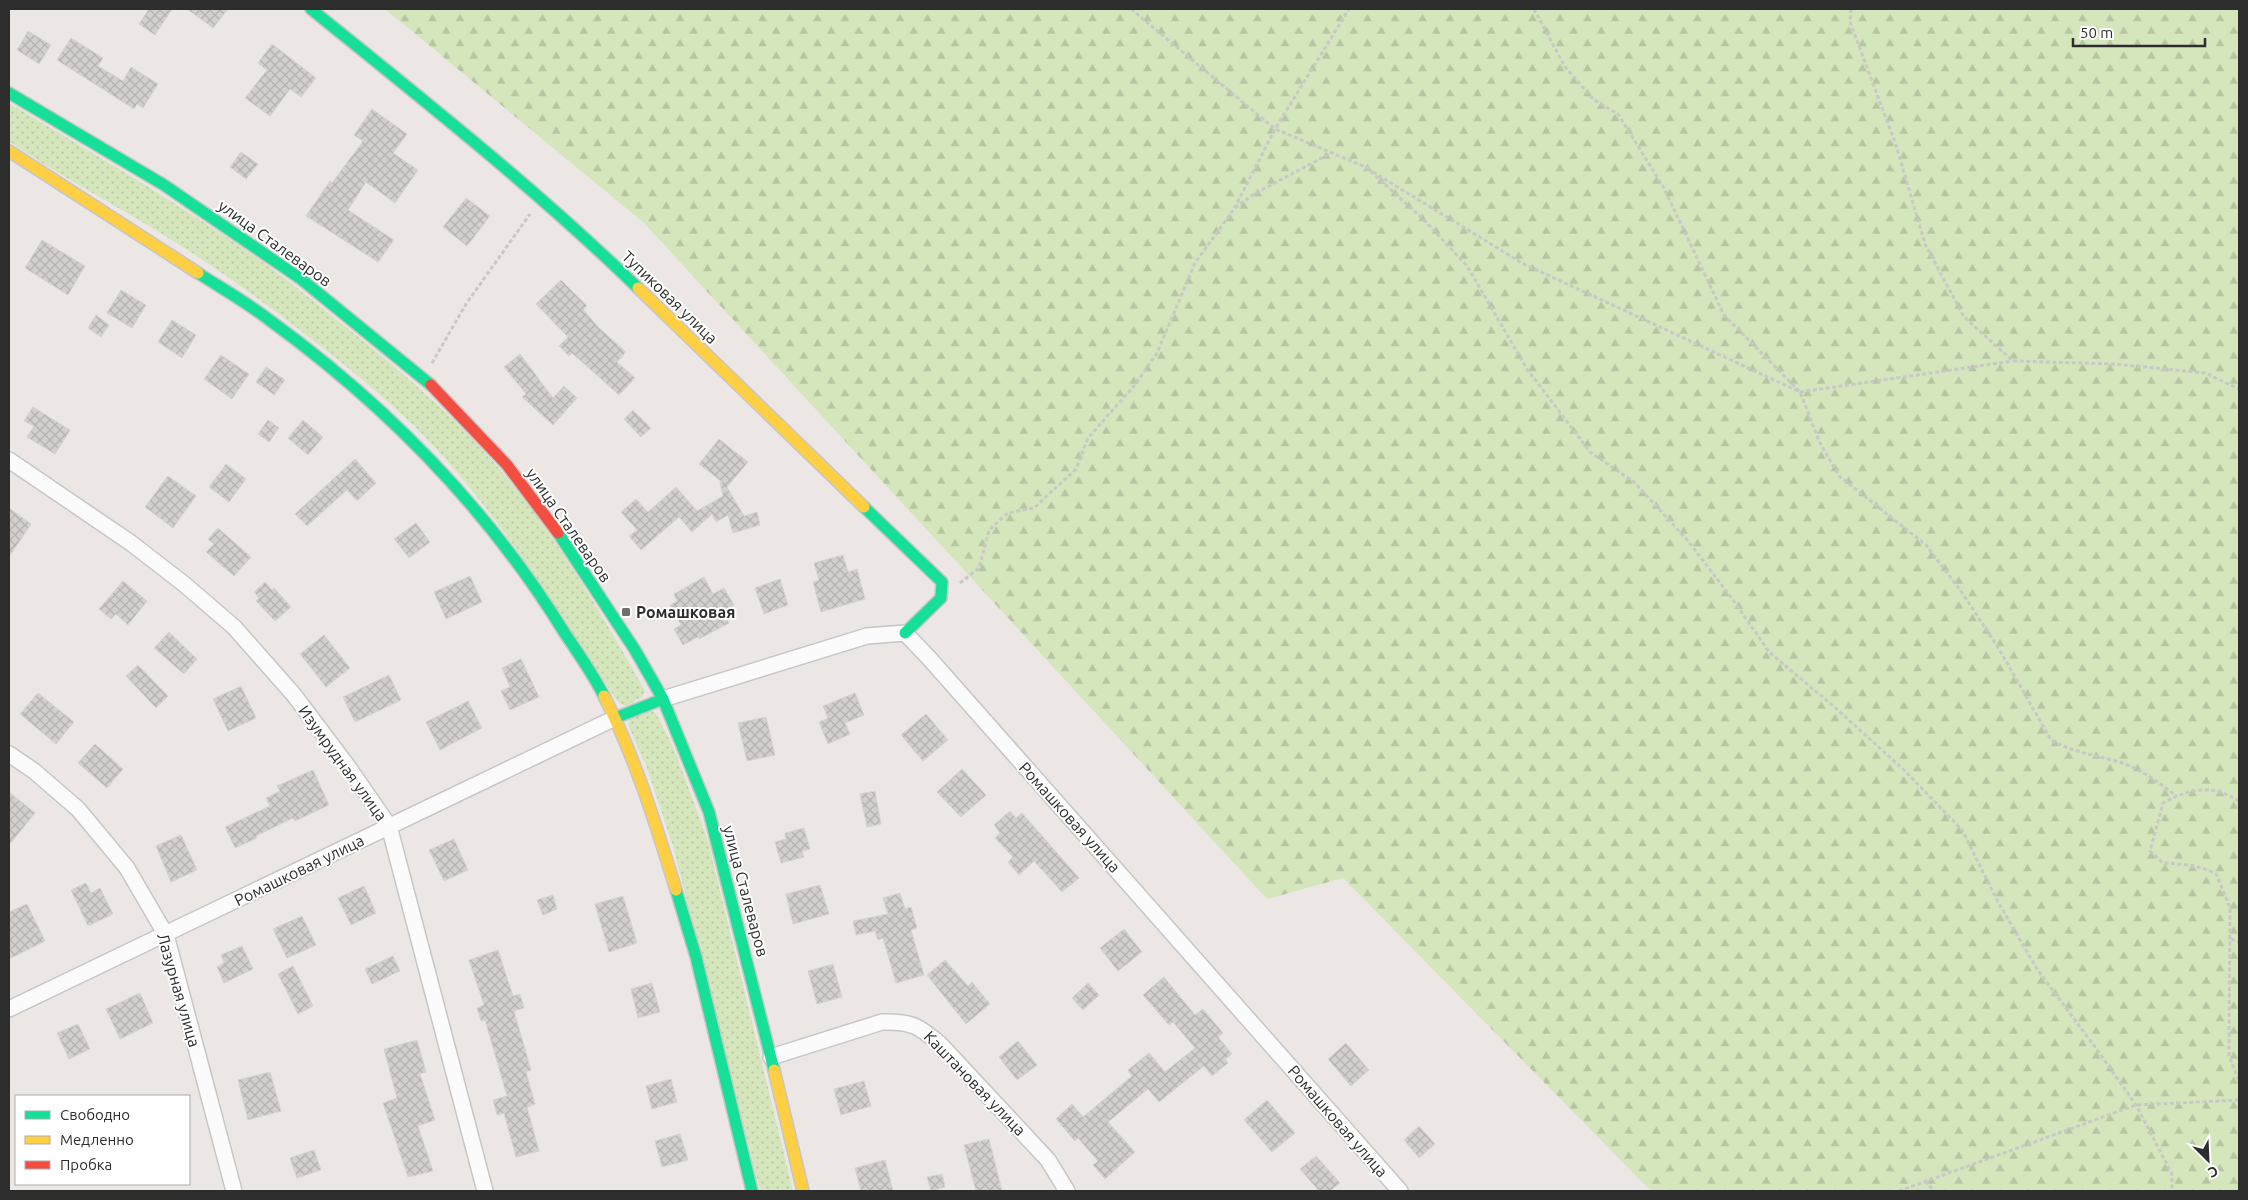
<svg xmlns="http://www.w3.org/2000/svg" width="2248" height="1200" viewBox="0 0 2248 1200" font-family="Ubuntu,sans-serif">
<defs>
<pattern id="grass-dots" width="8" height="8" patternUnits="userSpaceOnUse" patternTransform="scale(1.25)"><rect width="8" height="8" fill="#d5e6bc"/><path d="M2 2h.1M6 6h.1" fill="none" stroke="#b7c6a2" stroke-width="1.8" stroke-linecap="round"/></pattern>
<pattern id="forest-firs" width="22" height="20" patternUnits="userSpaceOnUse" patternTransform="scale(1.25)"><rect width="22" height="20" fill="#d5e6bc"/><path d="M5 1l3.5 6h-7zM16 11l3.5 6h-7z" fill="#b7c6a2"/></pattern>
<pattern id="building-cross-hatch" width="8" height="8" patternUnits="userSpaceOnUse" patternTransform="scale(1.25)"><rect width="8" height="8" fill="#d3cfcd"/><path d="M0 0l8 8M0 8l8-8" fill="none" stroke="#b5b2b0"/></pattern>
</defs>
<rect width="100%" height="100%" fill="#ece7e4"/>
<path fill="url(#grass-dots)" d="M 9,103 C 96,155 185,207 267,265 C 296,286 323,309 351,331 C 412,380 471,431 519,493 C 567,554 607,623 645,691 L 642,697 L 626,706 L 618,702 C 557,611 501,515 424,436 C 399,410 370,386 342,363 C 289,320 233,279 175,242 C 120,207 62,178 9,141 Z
M 649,709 L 657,715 L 675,751 L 708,841 L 793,1191 L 760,1191 L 673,846 L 647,768 L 628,725 L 631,716 Z"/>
<path fill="url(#forest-firs)" d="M 385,9 L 2239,9 L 2239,1191 L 1651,1191 L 1343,878 L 1267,899 L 644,223 Z"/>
<path fill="url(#building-cross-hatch)" stroke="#d7d3d0" d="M 149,9 L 172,9 L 155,35 L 139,24 Z
M 187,9 L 228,9 L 213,28 Z
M 28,31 L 51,45 L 39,64 L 17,50 Z
M 71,38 L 103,58 L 98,66 L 123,81 L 131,67 L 158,84 L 143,108 L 137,104 L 134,109 L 57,60 Z
M 272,44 L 316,78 L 301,97 L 290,89 L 270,116 L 245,98 L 267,70 L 258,63 Z
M 372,109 L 407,134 L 393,153 L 418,170 L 395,203 L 366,182 L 348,210 L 394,240 L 378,262 L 306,216 L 330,181 L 332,183 L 363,141 L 354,135 Z
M 241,152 L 258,164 L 246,179 L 230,167 Z
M 466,198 L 490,216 L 467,246 L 443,227 Z
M 42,240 L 85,266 L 68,295 L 25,268 Z
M 561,280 L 587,306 L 583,309 L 598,327 L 626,352 L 617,362 L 635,378 L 619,395 L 572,353 L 569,356 L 559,346 L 568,337 L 536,304 Z
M 121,290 L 146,305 L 132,328 L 107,313 Z
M 96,315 L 109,325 L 101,337 L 88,328 Z
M 172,320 L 196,335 L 182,358 L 158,342 Z
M 520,354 L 553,398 L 564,386 L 577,398 L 553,425 L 522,397 L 526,394 L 504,367 Z
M 221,355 L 249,374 L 232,399 L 204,379 Z
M 266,367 L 285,380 L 274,395 L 256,382 Z
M 33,407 L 70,430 L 55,454 L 27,437 L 34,426 L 24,421 Z
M 633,410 L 651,428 L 641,437 L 624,419 Z
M 268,420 L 279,428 L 269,442 L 258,434 Z
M 303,420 L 323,437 L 308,455 L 288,438 Z
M 719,439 L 748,462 L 727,487 L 744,516 L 757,512 L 760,525 L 733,533 L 728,515 L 716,522 L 712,514 L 692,532 L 679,517 L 641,550 L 629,536 L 637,530 L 621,512 L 636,499 L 648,512 L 676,487 L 697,511 L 723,496 L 720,483 L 722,482 L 699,464 Z
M 355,459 L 376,483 L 357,501 L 347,490 L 307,526 L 295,514 Z
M 226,464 L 246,479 L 229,502 L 209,487 Z
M 168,476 L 196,496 L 173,528 L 145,507 Z
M 9,508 L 31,524 L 9,557 Z
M 416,523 L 430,542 L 409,558 L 394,539 Z
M 218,528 L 251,557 L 234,576 L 206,552 L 214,544 L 208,539 Z
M 843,555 L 848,572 L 857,569 L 865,599 L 821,612 L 813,582 L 819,580 L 814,563 Z
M 470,576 L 482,602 L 446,619 L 434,592 Z
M 704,577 L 713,594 L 724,588 L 734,605 L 723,611 L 729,623 L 699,639 L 698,637 L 683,645 L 674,629 L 681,625 L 670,605 L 677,601 L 674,594 Z
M 780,579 L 788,605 L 764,614 L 755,588 Z
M 123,581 L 147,601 L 128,625 L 116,614 L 111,619 L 99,609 Z
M 265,582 L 272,590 L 274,588 L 291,607 L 275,621 L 256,601 L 259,598 L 254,592 Z
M 169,632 L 197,659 L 184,674 L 154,648 Z
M 324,635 L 350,668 L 326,687 L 300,654 Z
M 521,659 L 539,697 L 510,710 L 501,691 L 510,687 L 502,668 Z
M 138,665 L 168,696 L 156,708 L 126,676 Z
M 389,675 L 401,700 L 355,722 L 343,697 Z
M 241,686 L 256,718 L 228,731 L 213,699 Z
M 38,693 L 74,722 L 56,744 L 20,714 Z
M 855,693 L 864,715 L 845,723 L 850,734 L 828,744 L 819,722 L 828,718 L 823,706 Z
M 468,701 L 482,728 L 440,750 L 426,722 Z
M 926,714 L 948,740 L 923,761 L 901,735 Z
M 766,717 L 775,755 L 747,761 L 738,723 Z
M 95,744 L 123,769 L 107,788 L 78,763 Z
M 962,769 L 986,795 L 961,817 L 937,792 Z
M 313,770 L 329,805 L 295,821 L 293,818 L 256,836 L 257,838 L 235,848 L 225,827 L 270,806 L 266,798 L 280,791 L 277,786 Z
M 875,791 L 881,824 L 867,827 L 860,794 Z
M 9,792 L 35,813 L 9,845 Z
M 1010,811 L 1016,818 L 1022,813 L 1079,878 L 1062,892 L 1034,861 L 1019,875 L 1008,862 L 1013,857 L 995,838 L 1000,833 L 994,825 Z
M 804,828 L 810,849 L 802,851 L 804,857 L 781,863 L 775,842 L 786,839 L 785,833 Z
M 181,835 L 197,870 L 171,882 L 156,846 Z
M 454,839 L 468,870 L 444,881 L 429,850 Z
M 86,883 L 91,893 L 100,888 L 113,914 L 88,926 L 71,890 Z
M 820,885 L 829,914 L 793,924 L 786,894 Z
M 364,886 L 376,913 L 351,925 L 338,898 Z
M 900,893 L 905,909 L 911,907 L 917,928 L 911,930 L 924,975 L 896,983 L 883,938 L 878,940 L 875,931 L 856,935 L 853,921 L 888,914 L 883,898 Z
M 553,895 L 557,909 L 543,915 L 537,900 Z
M 623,896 L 637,943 L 609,952 L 595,904 Z
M 27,904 L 45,941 L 9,959 L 9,912 Z
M 302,916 L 316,945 L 287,958 L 273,929 Z
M 1124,929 L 1142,952 L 1118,971 L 1100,948 Z
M 242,946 L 253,969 L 224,983 L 217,967 L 224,963 L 221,955 Z
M 498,950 L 513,996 L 520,994 L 524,1008 L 514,1011 L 531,1070 L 526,1072 L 535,1104 L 527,1107 L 539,1151 L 516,1157 L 504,1113 L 497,1115 L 493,1100 L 507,1096 L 485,1020 L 481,1021 L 477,1008 L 484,1005 L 469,960 Z
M 393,956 L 400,971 L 372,984 L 365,969 Z
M 945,960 L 968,986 L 972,982 L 990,1004 L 966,1024 L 927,975 Z
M 833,964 L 842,997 L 817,1004 L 808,971 Z
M 293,966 L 313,1006 L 298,1014 L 278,974 Z
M 1164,977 L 1195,1015 L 1203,1009 L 1223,1033 L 1218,1037 L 1232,1054 L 1225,1059 L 1228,1063 L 1212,1076 L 1204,1066 L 1159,1102 L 1148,1089 L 1108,1122 L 1135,1152 L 1105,1179 L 1093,1165 L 1098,1161 L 1078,1138 L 1075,1141 L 1056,1119 L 1072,1104 L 1083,1117 L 1132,1076 L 1128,1070 L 1149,1053 L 1165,1072 L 1195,1048 L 1173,1022 L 1169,1025 L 1143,995 Z
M 652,983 L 660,1012 L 638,1018 L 631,989 Z
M 1088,983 L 1099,995 L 1083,1010 L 1072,998 Z
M 140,993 L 153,1023 L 120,1039 L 106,1009 Z
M 78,1024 L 90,1049 L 69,1059 L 57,1033 Z
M 417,1040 L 426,1072 L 420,1074 L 435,1120 L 418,1126 L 433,1171 L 408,1177 L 383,1103 L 397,1098 L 384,1049 Z
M 1018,1041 L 1037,1065 L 1017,1080 L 999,1057 Z
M 1346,1043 L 1369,1070 L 1351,1086 L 1328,1059 Z
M 270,1072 L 281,1111 L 248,1120 L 238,1080 Z
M 671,1079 L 677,1102 L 652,1109 L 646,1086 Z
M 864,1081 L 871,1106 L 841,1115 L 834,1089 Z
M 1267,1100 L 1295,1133 L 1272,1152 L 1244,1120 Z
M 1419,1126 L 1435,1144 L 1419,1158 L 1404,1140 Z
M 680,1134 L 688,1160 L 662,1167 L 655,1141 Z
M 989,1139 L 1002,1191 L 976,1191 L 964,1145 Z
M 314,1150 L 321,1170 L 297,1178 L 290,1158 Z
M 1316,1156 L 1340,1183 L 1330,1191 L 1319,1191 L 1300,1169 Z
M 885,1160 L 893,1191 L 861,1191 L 855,1168 Z
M 942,1174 L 945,1187 L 931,1191 L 927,1177 Z"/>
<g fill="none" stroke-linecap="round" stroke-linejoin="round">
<g stroke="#c7c6c6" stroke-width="18">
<path id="street" d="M 9,460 L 131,543 L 184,584 L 234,627 L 294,695 L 349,768 L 389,826 L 485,1191
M 663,699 L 867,636 L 905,633 L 929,658 L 1400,1191
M 9,754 L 34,771 L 78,809 L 127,868 L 166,935 L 234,1191
M 9,1009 L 615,718
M 771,1057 L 882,1022 C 911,1021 919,1026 940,1044 L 1048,1160 L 1067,1191"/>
</g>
<g stroke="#c7c6c6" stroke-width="14">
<path id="fast" d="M 311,9 C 422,99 535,188 638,288
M 9,93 L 164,185 L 301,279 L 431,385
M 198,273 C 221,288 246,302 268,319 C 385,404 488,509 564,632 C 578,653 593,674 604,696
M 864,507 L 942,582 L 941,598 L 905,633
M 558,533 L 635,650 L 663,699 L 709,812 L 774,1070
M 615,718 L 663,699
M 676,890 L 696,957 L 752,1191"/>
</g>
<g stroke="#c7c6c6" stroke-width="14">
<path id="slow" d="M 9,151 L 198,273
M 638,288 L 864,507
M 604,696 C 635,757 656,825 676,890
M 774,1070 L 803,1191"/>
</g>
<g stroke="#c7c6c6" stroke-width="14">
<path id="jam" d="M 431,385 L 507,465 L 558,533"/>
</g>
<path stroke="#c8c8c8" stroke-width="3" stroke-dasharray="4 2.5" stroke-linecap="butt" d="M 1131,9 L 1275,129 L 1368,168
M 1534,9 L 1565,67 L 1593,99 L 1618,114 L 1664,188 L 1724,315 L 1800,392 L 1819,441 L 1839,476 L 1926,545 L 1961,591 L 1999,649 L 2051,740 C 2072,752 2095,755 2119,762 C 2139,768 2160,783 2176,796
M 1851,9 L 1850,22 L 1896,145 L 1925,244 L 1964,317 L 2013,361 L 2115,364 L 2205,373 L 2239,389
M 1366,167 L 1424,220 L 1467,266 L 1527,369 L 1590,452 L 1634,482 L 1689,542 L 1736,604 L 1769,652 L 1831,704 L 1904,770 L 1962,830 L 1998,902 L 2037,969 L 2098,1051 L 2136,1105 L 2172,1174 L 2172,1191
M 1373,172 L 1522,263 L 1800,392 L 2013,361
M 1235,208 L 1254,194 L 1331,153
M 432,363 L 466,304 L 530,214
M 960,583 L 979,568 L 989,530 L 1008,513 L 1034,508 L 1076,469 L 1088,438 L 1134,386 L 1157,353 L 1195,263 L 1234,209 L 1275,129 L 1349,9
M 2239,801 C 2211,784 2191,788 2163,803 L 2150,851 L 2163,863 C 2182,864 2199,865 2216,874 L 2230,907 L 2229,1056 L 2239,1081
M 2231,939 L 2239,942
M 1925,1181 L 1934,1191
M 1899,1191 L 2136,1105 L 2239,1100"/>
<use href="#street" stroke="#fcfbfb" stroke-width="15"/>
<use href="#fast" stroke="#16e098" stroke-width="11"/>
<use href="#slow" stroke="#ffcf43" stroke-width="11"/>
<use href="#jam" stroke="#f24e42" stroke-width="11"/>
</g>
<rect fill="#706e6d" stroke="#fff" stroke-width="2" x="621" y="607" width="10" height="10" rx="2.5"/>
<g text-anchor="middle" stroke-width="4" stroke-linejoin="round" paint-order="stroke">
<g font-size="16" fill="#2d2d2d" stroke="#fff">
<text transform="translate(275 243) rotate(36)" y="6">улица Сталеваров</text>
<text transform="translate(670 297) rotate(44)" y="6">Тупиковая улица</text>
<text transform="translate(569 525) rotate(55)" y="6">улица Сталеваров</text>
<text transform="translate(343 763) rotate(54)" y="6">Изумрудная улица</text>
<text transform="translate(1070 817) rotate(48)" y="6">Ромашковая улица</text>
<text transform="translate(299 870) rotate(-26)" y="6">Ромашковая улица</text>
<text transform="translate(746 891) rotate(75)" y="6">улица Сталеваров</text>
<text transform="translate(179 990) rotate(74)" y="6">Лазурная улица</text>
<text transform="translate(975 1083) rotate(46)" y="6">Каштановая улица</text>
<text transform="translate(1338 1121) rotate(49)" y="6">Ромашковая улица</text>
</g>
<g font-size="16" font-weight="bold" fill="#2d2d2d" stroke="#fff" text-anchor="start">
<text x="636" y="618">Ромашковая</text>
</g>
</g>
<rect width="2248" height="1200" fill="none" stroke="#2d2d2d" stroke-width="20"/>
<rect x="15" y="1095" width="175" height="90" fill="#ffffff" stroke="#ababab"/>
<rect x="25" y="1111" width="25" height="8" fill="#16e098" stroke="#ababab"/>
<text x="60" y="1120" font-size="15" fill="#2d2d2d">Свободно</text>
<rect x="25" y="1136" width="25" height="8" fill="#ffcf43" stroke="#ababab"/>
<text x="60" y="1145" font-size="15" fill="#2d2d2d">Медленно</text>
<rect x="25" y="1161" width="25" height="8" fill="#f24e42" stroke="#ababab"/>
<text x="60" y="1170" font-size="15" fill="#2d2d2d">Пробка</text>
<g transform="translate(2208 1160) rotate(156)" stroke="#ffffff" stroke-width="4" paint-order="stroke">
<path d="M0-4L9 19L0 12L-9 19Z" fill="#2d2d2d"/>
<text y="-8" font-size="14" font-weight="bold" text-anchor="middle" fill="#2d2d2d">С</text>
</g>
<path d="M2073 38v8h132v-8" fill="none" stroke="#2d2d2d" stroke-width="2.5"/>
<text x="2080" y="38" font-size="15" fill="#2d2d2d" stroke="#ffffff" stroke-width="4" paint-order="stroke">50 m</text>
</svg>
